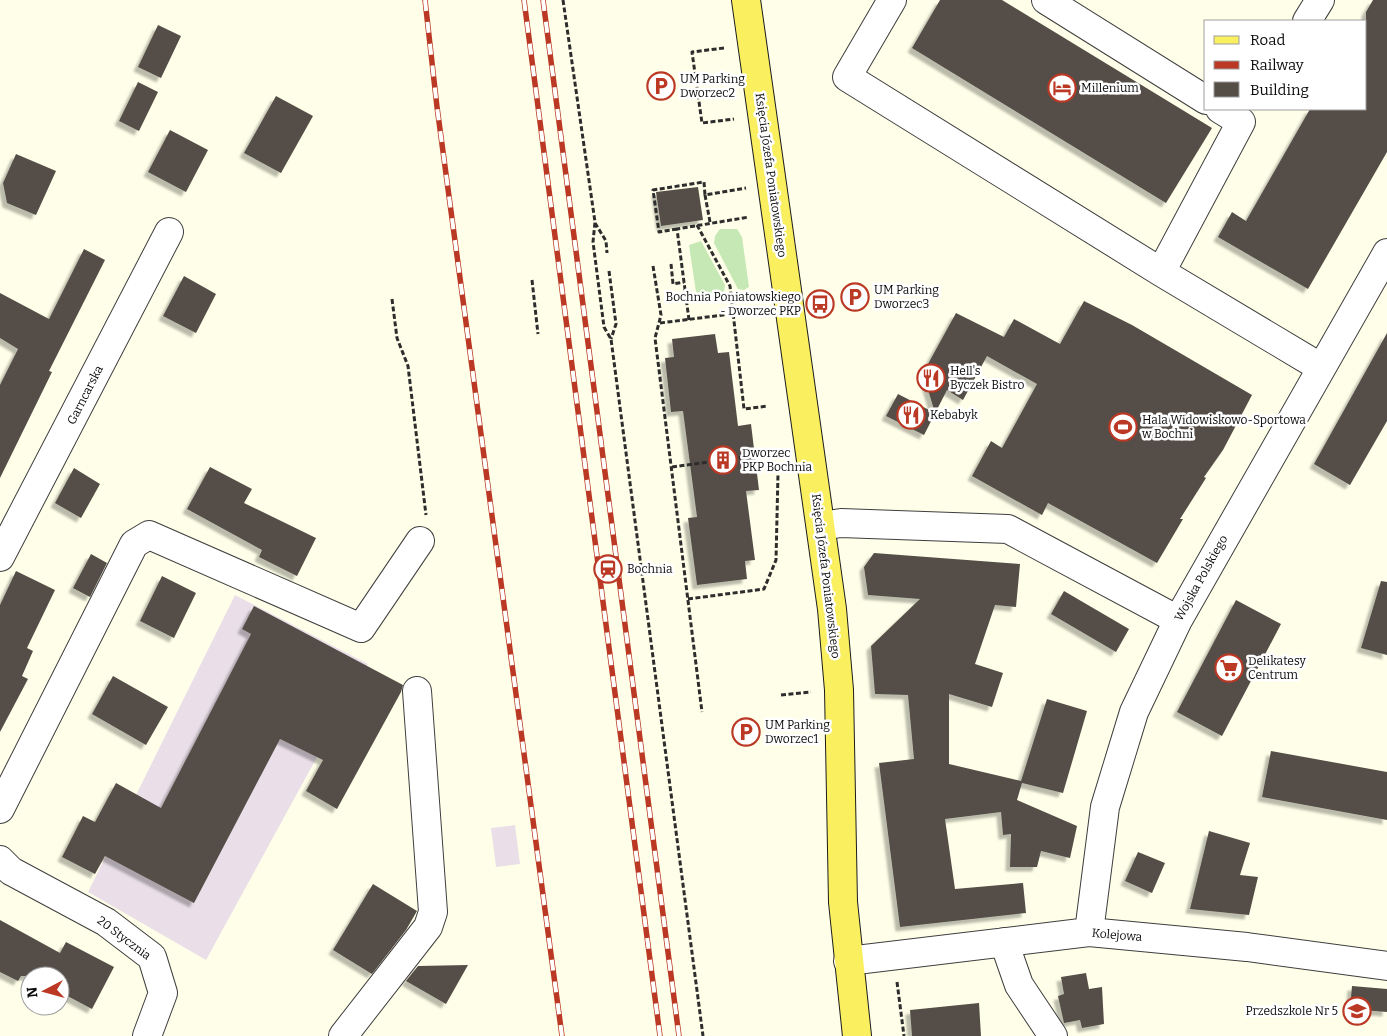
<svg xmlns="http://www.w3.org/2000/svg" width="1387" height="1036" viewBox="0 0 1387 1036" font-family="Bitter,serif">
<defs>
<filter id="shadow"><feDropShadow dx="-4.5" dy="4.5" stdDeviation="1" flood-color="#0004"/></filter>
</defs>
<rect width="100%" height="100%" fill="#ffffe9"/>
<path fill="#eadfe9" d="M 235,595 L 368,664 L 206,960 L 88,892 Z
M 515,825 L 520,864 L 496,867 L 491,828 Z"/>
<path fill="#c6e8b4" d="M 720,229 L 737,229 L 742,237 L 749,287 L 744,290 L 738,289 L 714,243 L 715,236 Z
M 701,241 L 725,285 L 724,292 L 700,295 L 696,292 L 689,245 Z"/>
<path fill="#544e47" filter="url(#shadow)" d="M 940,0 L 1002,0 L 1212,128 L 1166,203 L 912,48 Z
M 1373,0 L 1387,0 L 1387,152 L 1308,289 L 1218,237 L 1232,212 L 1246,221 L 1310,109 L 1366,109 L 1366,12 Z
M 158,25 L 181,36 L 161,78 L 138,67 Z
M 138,82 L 158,92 L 139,131 L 119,121 Z
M 276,96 L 313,116 L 281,173 L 244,153 Z
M 170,130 L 208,150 L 186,192 L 148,172 Z
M 16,154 L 56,171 L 36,215 L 7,203 L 3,183 Z
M 698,187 L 703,220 L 661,226 L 656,192 Z
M 84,249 L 105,260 L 49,371 L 52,372 L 0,478 L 0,385 L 18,349 L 0,338 L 0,293 L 49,319 Z
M 184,276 L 216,294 L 196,333 L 163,316 Z
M 1084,301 L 1132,325 L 1252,395 L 1223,450 L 1204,477 L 1206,478 L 1180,519 L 1183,519 L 1157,563 L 1048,503 L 1042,515 L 972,476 L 991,441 L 1002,448 L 1037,384 L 987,356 L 963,400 L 947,390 L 924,435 L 886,416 L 898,394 L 935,413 L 923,373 L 956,313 L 1004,337 L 1014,319 L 1060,344 Z
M 1387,333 L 1387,421 L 1350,485 L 1314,464 Z
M 715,334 L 718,353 L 729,352 L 738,426 L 751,424 L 759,490 L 746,491 L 755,560 L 745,561 L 747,579 L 697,585 L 688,518 L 697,517 L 683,411 L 671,412 L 665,358 L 674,357 L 672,339 Z
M 210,467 L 252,489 L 244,503 L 316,538 L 297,576 L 259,557 L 262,550 L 187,509 Z
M 74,468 L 100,484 L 81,518 L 55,503 Z
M 874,553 L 1020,564 L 1016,607 L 995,605 L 975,664 L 1003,673 L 992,707 L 949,694 L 949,764 L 1021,781 L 1047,699 L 1087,711 L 1063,793 L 1022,783 L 1017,800 L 1077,826 L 1070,858 L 1041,851 L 1037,867 L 1010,867 L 1011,834 L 1003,835 L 1001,812 L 945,819 L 955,889 L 1023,883 L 1026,913 L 900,927 L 879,763 L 914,759 L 908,695 L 875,694 L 871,646 L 920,599 L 868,595 L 864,567 Z
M 91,554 L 107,563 L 90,597 L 73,588 Z
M 16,571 L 55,590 L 27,648 L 33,651 L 22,676 L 28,679 L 0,732 L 0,605 Z
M 162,576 L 196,593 L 174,638 L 140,621 Z
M 1381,581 L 1387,582 L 1387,655 L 1361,648 Z
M 1064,591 L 1129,629 L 1116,652 L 1051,614 Z
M 1236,600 L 1281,624 L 1222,736 L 1177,712 Z
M 254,606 L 403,685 L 401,692 L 337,809 L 306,791 L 323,760 L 280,739 L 194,903 L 105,856 L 95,874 L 62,857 L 83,816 L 95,822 L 116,783 L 161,808 L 251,634 L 242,629 Z
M 113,676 L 168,707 L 146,745 L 92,714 Z
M 1271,751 L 1387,772 L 1387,820 L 1262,797 Z
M 1209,831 L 1250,843 L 1240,875 L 1258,877 L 1249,915 L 1190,909 Z
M 1138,852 L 1165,863 L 1152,893 L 1125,881 Z
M 373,884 L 417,911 L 406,930 L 372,974 L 333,950 Z
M 0,920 L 60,953 L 66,942 L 114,967 L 92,1009 L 60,992 L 60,976 L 21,976 L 18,981 L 0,972 Z
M 468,965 L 446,1004 L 406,981 L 418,966 Z
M 1086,973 L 1089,989 L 1102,987 L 1104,1024 L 1082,1028 L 1080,1020 L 1064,1023 L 1058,996 L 1064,994 L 1061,977 Z
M 1352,986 L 1387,989 L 1387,1012 L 1350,1009 Z
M 979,1003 L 981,1036 L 912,1036 L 910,1010 Z"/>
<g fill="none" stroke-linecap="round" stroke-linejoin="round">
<g stroke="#3e3e3e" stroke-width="30">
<path id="minor" d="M 892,0 L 847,77 L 1161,272 L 1320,367
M 1046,0 L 1206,100
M 1307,21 L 1320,0
M 1161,272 L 1241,122 L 1220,109
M 821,526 L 841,523 L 1008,529 L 1178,620
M 0,557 L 169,232
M 0,809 L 134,544 L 149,535 L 361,628 L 420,541
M 0,860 L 11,871 L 106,922 L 152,957 L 163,993 L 147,1036
M 1089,932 L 1105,807 L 1134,712 L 1178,620 L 1387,253
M 1004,942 L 1019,985 L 1053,1036
M 848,961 L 1089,932 L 1247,947 L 1387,966
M 343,1036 L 428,927 L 433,912 L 417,691"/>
</g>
<g stroke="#1c1c1c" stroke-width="30">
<path id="major" d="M 746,0 L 832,609 L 839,690 L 843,902 L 857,1036"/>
</g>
<path stroke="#2d2d2d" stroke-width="3" stroke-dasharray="5 2.5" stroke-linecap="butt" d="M 563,0 L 595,222 L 593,242 L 604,327 L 611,339 L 703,1036
M 724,48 L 692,52 L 702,123 L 734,119
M 710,222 L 705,195 L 746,188
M 595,223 L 606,241 L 607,253
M 697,225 L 730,286 L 744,409 L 768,406
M 677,229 L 659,232 L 653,190 L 704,182 L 705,195
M 671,264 L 673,284 L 684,282
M 653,266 L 661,315 L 655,338 L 702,712
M 609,271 L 616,324 L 611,339
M 532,280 L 538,334
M 392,299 L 397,338 L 408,366 L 426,515
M 689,320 L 677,229 L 749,217
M 660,323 L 755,311
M 672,467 L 774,453
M 688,599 L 764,589 L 776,560 L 778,474
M 781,695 L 811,692
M 897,982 L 904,1036"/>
<use href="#minor" stroke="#fff" stroke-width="28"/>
<use href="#major" stroke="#f9ef5f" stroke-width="28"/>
<g stroke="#ba3824" stroke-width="5.5">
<path id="rail" d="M 425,0 L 437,107 L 562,1036
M 524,0 L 660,1036
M 543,0 L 679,1036"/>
</g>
<use href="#rail" stroke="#fff" stroke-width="4" stroke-dasharray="11" stroke-linecap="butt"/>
</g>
<defs>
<g id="parking-ring" transform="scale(1.4375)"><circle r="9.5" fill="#fff" stroke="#ba3824" stroke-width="1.5"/><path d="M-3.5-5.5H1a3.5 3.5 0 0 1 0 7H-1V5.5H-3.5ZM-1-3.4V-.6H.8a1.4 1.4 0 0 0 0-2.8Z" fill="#ba3824"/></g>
<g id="hotel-ring" transform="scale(1.4375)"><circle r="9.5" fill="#fff" stroke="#ba3824" stroke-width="1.5"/><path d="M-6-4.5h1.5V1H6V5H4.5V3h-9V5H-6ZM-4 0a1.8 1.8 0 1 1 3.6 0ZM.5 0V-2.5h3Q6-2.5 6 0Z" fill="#ba3824"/></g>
<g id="bus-ring" transform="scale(1.4375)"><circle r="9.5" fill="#fff" stroke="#ba3824" stroke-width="1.5"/><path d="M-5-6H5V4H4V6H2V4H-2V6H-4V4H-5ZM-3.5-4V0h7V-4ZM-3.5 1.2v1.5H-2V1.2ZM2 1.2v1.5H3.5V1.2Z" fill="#ba3824"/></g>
<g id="restaurant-ring" transform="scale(1.4375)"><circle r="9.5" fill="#fff" stroke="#ba3824" stroke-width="1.5"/><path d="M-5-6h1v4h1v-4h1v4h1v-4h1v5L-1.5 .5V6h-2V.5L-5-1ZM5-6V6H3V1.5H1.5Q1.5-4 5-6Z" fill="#ba3824"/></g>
<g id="stadium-ring" transform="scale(1.4375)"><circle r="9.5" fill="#fff" stroke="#ba3824" stroke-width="1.5"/><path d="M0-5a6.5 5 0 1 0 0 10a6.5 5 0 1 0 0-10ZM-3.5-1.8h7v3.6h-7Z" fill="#ba3824"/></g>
<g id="building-ring" transform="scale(1.4375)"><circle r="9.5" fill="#fff" stroke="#ba3824" stroke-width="1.5"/><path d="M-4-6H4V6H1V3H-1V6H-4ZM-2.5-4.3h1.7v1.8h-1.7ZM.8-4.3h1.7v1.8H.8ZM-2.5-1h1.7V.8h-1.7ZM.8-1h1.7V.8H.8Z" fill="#ba3824"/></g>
<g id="station-ring" transform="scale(1.4375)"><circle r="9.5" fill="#fff" stroke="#ba3824" stroke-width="1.5"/><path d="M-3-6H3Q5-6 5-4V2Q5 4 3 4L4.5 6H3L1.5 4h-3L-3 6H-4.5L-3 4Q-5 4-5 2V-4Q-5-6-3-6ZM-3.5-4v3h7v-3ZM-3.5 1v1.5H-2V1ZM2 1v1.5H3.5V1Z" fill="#ba3824"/></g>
<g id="supermarket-ring" transform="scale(1.4375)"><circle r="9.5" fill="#fff" stroke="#ba3824" stroke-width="1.5"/><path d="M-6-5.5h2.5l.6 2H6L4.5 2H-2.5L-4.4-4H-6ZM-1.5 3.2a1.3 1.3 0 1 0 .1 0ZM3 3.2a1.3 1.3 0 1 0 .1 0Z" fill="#ba3824"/></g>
<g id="school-ring" transform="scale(1.4375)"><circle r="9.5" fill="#fff" stroke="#ba3824" stroke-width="1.5"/><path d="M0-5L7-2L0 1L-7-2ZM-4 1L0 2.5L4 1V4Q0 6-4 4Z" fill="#ba3824"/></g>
</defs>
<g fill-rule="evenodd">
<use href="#parking-ring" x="661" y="86"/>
<use href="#hotel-ring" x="1062" y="88"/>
<use href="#parking-ring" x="855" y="297"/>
<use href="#bus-ring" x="820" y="304"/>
<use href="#restaurant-ring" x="931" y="378"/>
<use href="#restaurant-ring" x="911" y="415"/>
<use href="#stadium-ring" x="1123" y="427"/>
<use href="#building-ring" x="723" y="460"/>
<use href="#station-ring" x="608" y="569"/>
<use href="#supermarket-ring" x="1229" y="668"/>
<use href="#parking-ring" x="746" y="732"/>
<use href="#school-ring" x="1357" y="1011"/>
</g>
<g text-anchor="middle" stroke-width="5" stroke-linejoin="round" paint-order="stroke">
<g font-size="12" fill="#0b0b0b" stroke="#fff" text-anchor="start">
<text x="680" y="83">UM Parking<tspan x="680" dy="14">Dworzec2</tspan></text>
<text x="1081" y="92">Millenium</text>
<text x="874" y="294">UM Parking<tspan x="874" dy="14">Dworzec3</tspan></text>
<text x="801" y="301" text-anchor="end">Bochnia Poniatowskiego<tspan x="801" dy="14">- Dworzec PKP</tspan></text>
<text x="950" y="375">Hell's<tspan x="950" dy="14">Byczek Bistro</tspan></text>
<text x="930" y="419">Kebabyk</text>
<text x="1142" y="424">Hala Widowiskowo-Sportowa<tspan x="1142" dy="14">w Bochni</tspan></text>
<text x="742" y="457">Dworzec<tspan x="742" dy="14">PKP Bochnia</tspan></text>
<text x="627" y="573">Bochnia</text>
<text x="1248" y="665">Delikatesy<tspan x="1248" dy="14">Centrum</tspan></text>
<text x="765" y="729">UM Parking<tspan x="765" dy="14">Dworzec1</tspan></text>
<text x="1338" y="1015" text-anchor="end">Przedszkole Nr 5</text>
</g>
<g font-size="12" fill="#0b0b0b" stroke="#fff">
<text transform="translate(771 175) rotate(82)" y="4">Księcia Józefa Poniatowskiego</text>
<text transform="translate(85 395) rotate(-63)" y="4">Garncarska</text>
<text transform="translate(826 576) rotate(83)" y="4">Księcia Józefa Poniatowskiego</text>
<text transform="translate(1201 578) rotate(-61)" y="4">Wojska Polskiego</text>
<text transform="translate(1117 935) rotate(5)" y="4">Kolejowa</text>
<text transform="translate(124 938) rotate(37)" y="4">20 Stycznia</text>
</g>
</g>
<rect x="1204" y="20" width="162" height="90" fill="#ffffff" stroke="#9d9d9d"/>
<rect x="1214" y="36" width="25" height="8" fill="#f9ef5f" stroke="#9d9d9d"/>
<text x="1250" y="45" font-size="15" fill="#0b0b0b">Road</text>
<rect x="1214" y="61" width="25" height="8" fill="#ba3824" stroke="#9d9d9d"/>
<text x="1250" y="70" font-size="15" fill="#0b0b0b">Railway</text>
<rect x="1214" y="82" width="25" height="15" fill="#544e47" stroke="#9d9d9d"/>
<text x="1250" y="95" font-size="15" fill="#0b0b0b">Building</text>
<g transform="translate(45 991) rotate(264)"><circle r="24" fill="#ffffff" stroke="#9d9d9d"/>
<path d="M0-4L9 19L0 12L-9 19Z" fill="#ba3824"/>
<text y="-8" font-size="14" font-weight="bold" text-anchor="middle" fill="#0b0b0b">N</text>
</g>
</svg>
